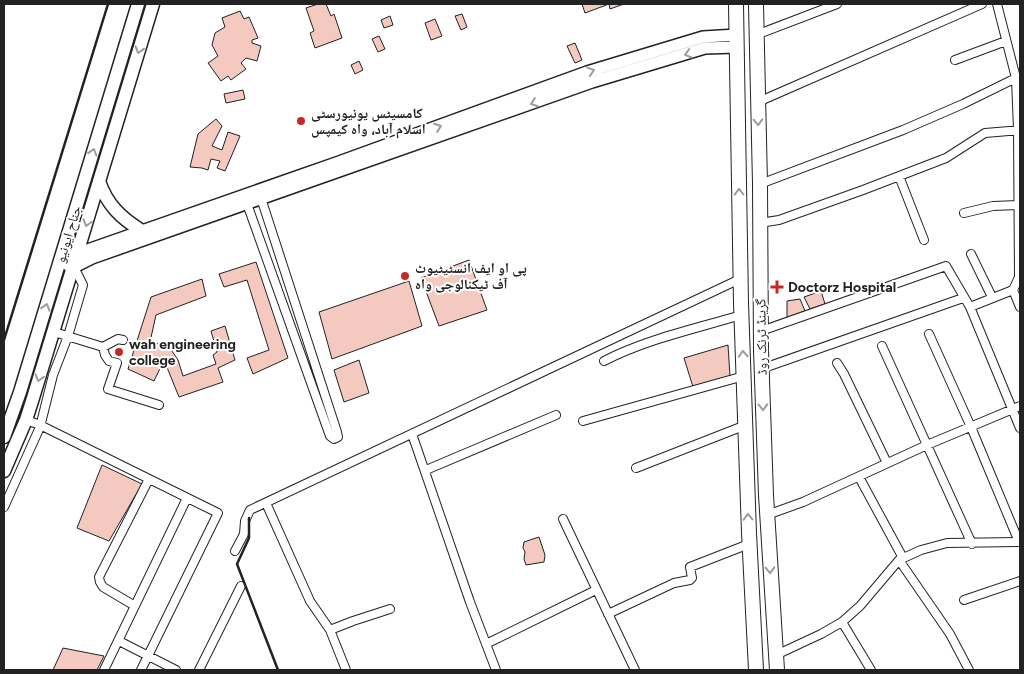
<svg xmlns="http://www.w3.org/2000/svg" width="1024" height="674" viewBox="0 0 1024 674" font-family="Figtree,'Noto Naskh Arabic',sans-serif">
<rect width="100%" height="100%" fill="#fff"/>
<path fill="#f3c9c0" stroke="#222" d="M 318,4 L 326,4 L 331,16 L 334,14 L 342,38 L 315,48 L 310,33 L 314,31 L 306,8 Z
M 582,4 L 624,4 L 610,9 L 609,4 L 585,13 Z
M 240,11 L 244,19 L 249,17 L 258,38 L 252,40 L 252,43 L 261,46 L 257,61 L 246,58 L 241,63 L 246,69 L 231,80 L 228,76 L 221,81 L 208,63 L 218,56 L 212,45 L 215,33 L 225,27 L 222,18 Z
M 462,14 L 467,27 L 461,30 L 455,16 Z
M 390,16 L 393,25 L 384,28 L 381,20 Z
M 435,19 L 442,36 L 431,40 L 425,23 Z
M 379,36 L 385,49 L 378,52 L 372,39 Z
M 575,43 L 582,60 L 575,63 L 567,46 Z
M 359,61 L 363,70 L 355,74 L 351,65 Z
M 243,90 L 245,99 L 226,103 L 224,94 Z
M 216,119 L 222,126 L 212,146 L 222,150 L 228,132 L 240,136 L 225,171 L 217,168 L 220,161 L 211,159 L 208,170 L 202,168 L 190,167 L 198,134 Z
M 469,260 L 487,310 L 439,326 L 421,278 Z
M 256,262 L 288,358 L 253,374 L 247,358 L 269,350 L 247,280 L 224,287 L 219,274 Z
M 202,279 L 206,296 L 156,315 L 150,342 L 168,345 L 178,360 L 183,376 L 216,364 L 213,355 L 217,352 L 211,331 L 225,326 L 235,360 L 218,368 L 223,382 L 179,397 L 164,360 L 154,381 L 128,369 L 151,297 Z
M 409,281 L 422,326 L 332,359 L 319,312 Z
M 821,291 L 825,304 L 810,309 L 804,297 Z
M 800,299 L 805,311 L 787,318 L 787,301 Z
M 728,345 L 730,376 L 693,387 L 684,358 Z
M 359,360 L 369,393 L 344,402 L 334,370 Z
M 102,465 L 142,484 L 109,541 L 77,528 Z
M 539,537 L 545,555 L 544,562 L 526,565 L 524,559 L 525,552 L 523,548 L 524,542 Z
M 63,648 L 104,656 L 97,670 L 53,670 Z"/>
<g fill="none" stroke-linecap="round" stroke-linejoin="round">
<g stroke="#222" stroke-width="10">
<path id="street" d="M 997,4 L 1016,78 L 1018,130 L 1019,277 L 1013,290 L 1020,307
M 756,35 L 837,4
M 955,60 L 1006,41
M 758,102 L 982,4
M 899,176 L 924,240
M 760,184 L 903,130 L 963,104 L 1016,78
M 246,201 L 330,436 L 334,439 L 338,437 L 337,432 L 260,195
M 964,213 L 993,206 L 1019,205
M 760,223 L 779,220 L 863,190 L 946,158 L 985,133 L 1020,130
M 971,254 L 992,297
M 1013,290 L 970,307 L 1020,428
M 761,331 L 946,266 L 970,307
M 54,332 L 103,347 L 105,355 L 109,361 L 117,363 L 108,389 L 159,405
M 929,334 L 971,427 L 1019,542
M 882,346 L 972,544
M 103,347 L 118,339 L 123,340
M 604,361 C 647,339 695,329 741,315
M 837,363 L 844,374 L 887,463
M 761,369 L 963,298
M 26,420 L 40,425 L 218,513 L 141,670
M 583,421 L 744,376
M 412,434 L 470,602 L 496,670
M 636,468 L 746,425
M 426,470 L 556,415
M 859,477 L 903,558
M 266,503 L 310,601 L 330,630 L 346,670
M 4,507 L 40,427 L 53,375 L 68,336 L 83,285 L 74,267
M 767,515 L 803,502 L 927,445 L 1020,406
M 563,519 L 635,670
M 235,551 L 244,534 L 245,521 L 250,510 L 740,279
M 899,560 L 950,634 L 969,670
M 964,600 L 1020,581
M 135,606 L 103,587 L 100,582 L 99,577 L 149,479
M 608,614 L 674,583 L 690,580 L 692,578 L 690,567 L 749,544
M 842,622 L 871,670
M 330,630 L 353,621 L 390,609
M 119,641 L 176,670
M 486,644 L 596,590
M 776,655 L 821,634 L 842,622 L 860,606 L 899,560 L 921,550 L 947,543 L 1020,542
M 104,670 L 187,498
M 199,670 L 241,586"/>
</g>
<g stroke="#222" stroke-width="14">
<path id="secondary" d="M 60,262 L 79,253 L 339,162 L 587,72 L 703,37 L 737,35
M 68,265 L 74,267 L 92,258 L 592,82 L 705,48 L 736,47"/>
</g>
<g stroke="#222" stroke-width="15">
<path id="primary" d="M 99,181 C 107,205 121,218 142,231
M 4,437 L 20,392 L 138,4
M 4,471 L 26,420 L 33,398 L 153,4"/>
</g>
<g stroke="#222" stroke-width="16">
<path id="highway" d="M 736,4 L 741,303 L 749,533 L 756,670
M 756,4 L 760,184 L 761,350 L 766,495 L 777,670"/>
</g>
<use href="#street" stroke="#fff" stroke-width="8"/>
<use href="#secondary" stroke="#fff" stroke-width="11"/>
<use href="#primary" stroke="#fff" stroke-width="12"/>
<use href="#highway" stroke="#fff" stroke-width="14"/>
<path stroke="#222" stroke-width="2.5" d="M 4,340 L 108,4
M 249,518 L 249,538 L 237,564 L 278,670"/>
</g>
<defs><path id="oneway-chevron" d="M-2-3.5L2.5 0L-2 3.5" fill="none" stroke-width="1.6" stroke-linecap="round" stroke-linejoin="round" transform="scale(1.25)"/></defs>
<g stroke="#9c9c9c">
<use href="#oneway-chevron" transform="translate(139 50) rotate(107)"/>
<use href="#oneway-chevron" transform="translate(688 54) rotate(163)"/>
<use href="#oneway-chevron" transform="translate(591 71) rotate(-18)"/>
<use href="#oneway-chevron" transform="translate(534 103) rotate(160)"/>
<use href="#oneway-chevron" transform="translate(758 122) rotate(88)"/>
<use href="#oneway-chevron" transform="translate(438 127) rotate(-20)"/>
<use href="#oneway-chevron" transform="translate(93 152) rotate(-73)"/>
<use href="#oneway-chevron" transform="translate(739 192) rotate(-91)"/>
<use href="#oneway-chevron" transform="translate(87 223) rotate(106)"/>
<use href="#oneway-chevron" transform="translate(46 307) rotate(-73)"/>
<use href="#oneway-chevron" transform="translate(743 354) rotate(-93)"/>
<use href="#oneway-chevron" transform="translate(39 378) rotate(107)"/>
<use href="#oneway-chevron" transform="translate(763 407) rotate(88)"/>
<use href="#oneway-chevron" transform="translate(748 517) rotate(-92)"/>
<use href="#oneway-chevron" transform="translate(770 570) rotate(88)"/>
</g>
<g fill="#c62828" stroke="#fff" stroke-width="2">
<circle cx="301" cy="121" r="5"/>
<circle cx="405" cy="276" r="5"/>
<path d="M774.5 279.5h5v5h5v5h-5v5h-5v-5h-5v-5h5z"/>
<circle cx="119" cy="352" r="5"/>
</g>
<g text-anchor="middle" stroke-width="4" stroke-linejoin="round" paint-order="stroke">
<g font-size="14" font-weight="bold" fill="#222" stroke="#fff" text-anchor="start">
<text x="311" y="118">کامسیٹس یونیورسٹی<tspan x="311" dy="16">اسلام آباد، واہ کیمپس</tspan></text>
<text x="415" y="273">پی او ایف انسٹیٹیوٹ<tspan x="415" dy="16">آف ٹیکنالوجی واہ</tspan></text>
<text x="788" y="292">Doctorz Hospital</text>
<text x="129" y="349">wah engineering<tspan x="129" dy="16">college</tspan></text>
</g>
<g font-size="14" fill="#222" stroke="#fff">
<text transform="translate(68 234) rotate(-73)" y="5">جناح ایونیو</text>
<text transform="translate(761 337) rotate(-91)" y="5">گرینڈ ٹرنک روڈ</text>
</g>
</g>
<rect width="1024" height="674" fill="none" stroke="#222222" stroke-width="10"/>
</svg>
